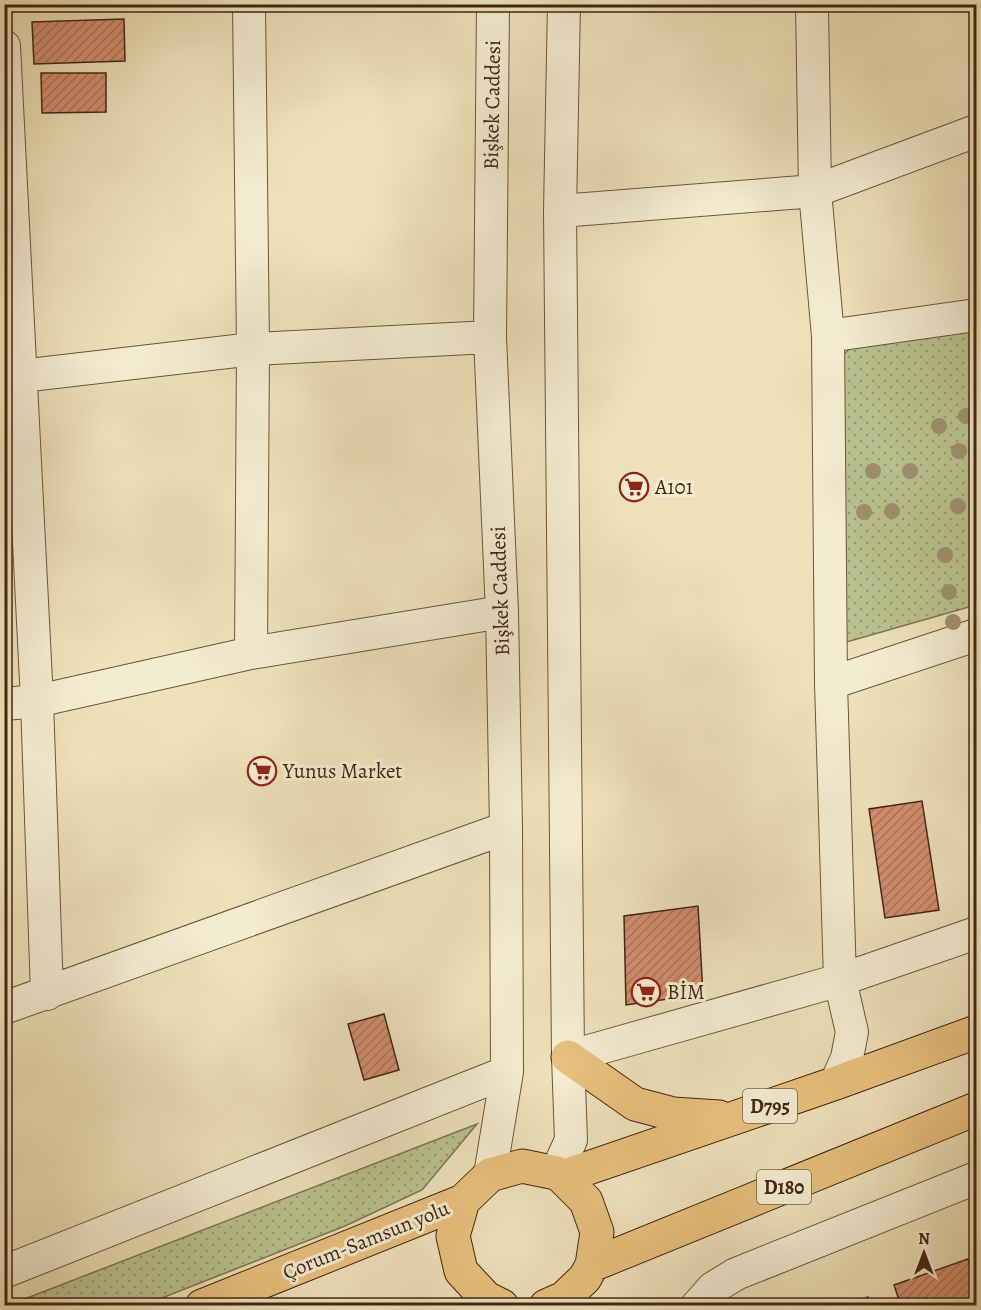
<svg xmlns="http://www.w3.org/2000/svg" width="981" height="1310" viewBox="0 0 981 1310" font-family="Alegreya,serif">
<defs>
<pattern id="green-dots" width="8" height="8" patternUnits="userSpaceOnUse" patternTransform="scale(1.5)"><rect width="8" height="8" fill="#b9c28f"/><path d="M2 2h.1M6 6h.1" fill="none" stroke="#989d73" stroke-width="1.8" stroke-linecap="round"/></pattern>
<pattern id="building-hatch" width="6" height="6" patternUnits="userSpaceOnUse" patternTransform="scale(1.5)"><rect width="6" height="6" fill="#d28e6d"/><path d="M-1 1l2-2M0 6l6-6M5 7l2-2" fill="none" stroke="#ac7458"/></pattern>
</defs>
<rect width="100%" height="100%" fill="#eee1ba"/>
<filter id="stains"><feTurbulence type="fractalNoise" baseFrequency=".00333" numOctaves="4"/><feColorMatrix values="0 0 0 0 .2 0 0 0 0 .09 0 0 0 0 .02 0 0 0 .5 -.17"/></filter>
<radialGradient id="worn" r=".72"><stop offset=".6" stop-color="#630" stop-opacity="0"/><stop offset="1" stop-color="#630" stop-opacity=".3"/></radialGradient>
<path fill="url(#green-dots)" stroke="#7e7450" stroke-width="1.5" d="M 976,326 L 976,605 L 843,643 L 837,360 L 861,339 Z
M 477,1124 L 422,1190 L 345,1226 L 144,1305 L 9,1305 Z"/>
<path fill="url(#building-hatch)" stroke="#422612" stroke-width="1.5" d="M 124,19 L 125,61 L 34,64 L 32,22 Z
M 41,73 L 106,73 L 106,112 L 42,113 Z
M 922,801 L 939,910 L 885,918 L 869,809 Z
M 698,906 L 703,994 L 626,1005 L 624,916 Z
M 384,1014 L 399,1070 L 364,1080 L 348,1024 Z
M 968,1259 L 976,1282 L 976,1306 L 901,1306 L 894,1285 Z
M 868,1297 L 872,1306 L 847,1306 Z"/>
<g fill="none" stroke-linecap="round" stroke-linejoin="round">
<g stroke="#6d553c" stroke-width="34">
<path id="minor" d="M 249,4 L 253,349 L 251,653
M 812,4 L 815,191 L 828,336 L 831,683 L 840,980 L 852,1032 L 847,1058 L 836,1083
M 4,46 L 37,701 L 47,994
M 560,211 L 815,191 L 976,131
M 828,336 L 976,315
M 4,378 L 253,349 L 490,337
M 831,683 L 976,635
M 4,704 L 37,701 L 251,653 L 502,612
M 4,1008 L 506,828
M 568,1057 L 840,980 L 976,933
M 556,1173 L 571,1140 L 568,1057 L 560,211 L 564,4
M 490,1175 L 507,1072 L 506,828 L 502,612 L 490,337 L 493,4
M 4,1272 L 507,1072
M 697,1306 L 713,1288 L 736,1274 L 976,1178"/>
</g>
<g stroke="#422612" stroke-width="35">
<path id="highway" d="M 568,1057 L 635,1104 L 673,1114 L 719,1117
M 562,1177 L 836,1083 L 976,1032
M 592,1265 L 976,1109
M 202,1306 L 463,1201
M 502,1306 L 486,1298 L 461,1271 L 453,1236 L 463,1201 L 490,1175 L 522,1166 L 556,1173 L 562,1177 L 586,1201 L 597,1232 L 592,1265 L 585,1278 L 564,1298 L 546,1306"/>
</g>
<use href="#minor" stroke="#f4ecd2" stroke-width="32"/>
<use href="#highway" stroke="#e7c07d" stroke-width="33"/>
</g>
<g fill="#a0906f">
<circle cx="966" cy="416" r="8"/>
<circle cx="939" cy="426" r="8"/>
<circle cx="959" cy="451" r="8"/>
<circle cx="873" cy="471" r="8"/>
<circle cx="910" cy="471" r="8"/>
<circle cx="958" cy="506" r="8"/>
<circle cx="892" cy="511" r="8"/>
<circle cx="864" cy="512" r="8"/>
<circle cx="945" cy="555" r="8"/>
<circle cx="949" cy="592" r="8"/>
<circle cx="953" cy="622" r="8"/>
</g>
<defs>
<g id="supermarket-ring" transform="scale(1.5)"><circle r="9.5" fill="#f4ecd2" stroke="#8f2418" stroke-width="1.5"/><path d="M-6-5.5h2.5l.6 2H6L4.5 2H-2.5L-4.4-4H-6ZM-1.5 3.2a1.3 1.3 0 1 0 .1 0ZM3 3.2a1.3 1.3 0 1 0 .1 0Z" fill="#8f2418"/></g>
</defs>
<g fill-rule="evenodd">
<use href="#supermarket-ring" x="634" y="487"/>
<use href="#supermarket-ring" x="262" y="771"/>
<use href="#supermarket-ring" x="646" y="992"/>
</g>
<g text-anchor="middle" stroke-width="6" stroke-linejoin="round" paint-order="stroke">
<g fill="#f4ecd2" stroke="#77614c" stroke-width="1.5">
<rect x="743" y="1089" width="54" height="34" rx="4.5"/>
<rect x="757" y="1170" width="54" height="34" rx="4.5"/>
</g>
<g font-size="20" font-weight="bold" fill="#422612">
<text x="770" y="1113">D795</text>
<text x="784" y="1194">D180</text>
</g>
<g font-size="21" fill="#422612" stroke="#f4ecd2">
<text transform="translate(492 105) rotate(-89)" y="7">Bişkek Caddesi</text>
<text transform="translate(500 591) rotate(-92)" y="7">Bişkek Caddesi</text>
<text transform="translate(366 1240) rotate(-22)" y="7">Çorum-Samsun yolu</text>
</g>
<g font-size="21" fill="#422612" stroke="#f4ecd2" text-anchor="start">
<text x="655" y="494">A101</text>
<text x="283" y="778">Yunus Market</text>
<text x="667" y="999">BİM</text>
</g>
</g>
<rect width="981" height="1310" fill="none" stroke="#eee1ba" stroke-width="24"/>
<rect x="6" y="6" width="969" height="1298" fill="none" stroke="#422612" stroke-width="3"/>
<rect x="12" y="12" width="957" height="1286" fill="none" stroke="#422612" stroke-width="1.5"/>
<g transform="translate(924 1253)" stroke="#f4ecd2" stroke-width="4.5" paint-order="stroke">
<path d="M0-4.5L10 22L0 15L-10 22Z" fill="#422612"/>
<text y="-9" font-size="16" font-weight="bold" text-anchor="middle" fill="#422612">N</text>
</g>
<rect width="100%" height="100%" filter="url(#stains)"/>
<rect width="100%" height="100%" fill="url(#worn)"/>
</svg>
